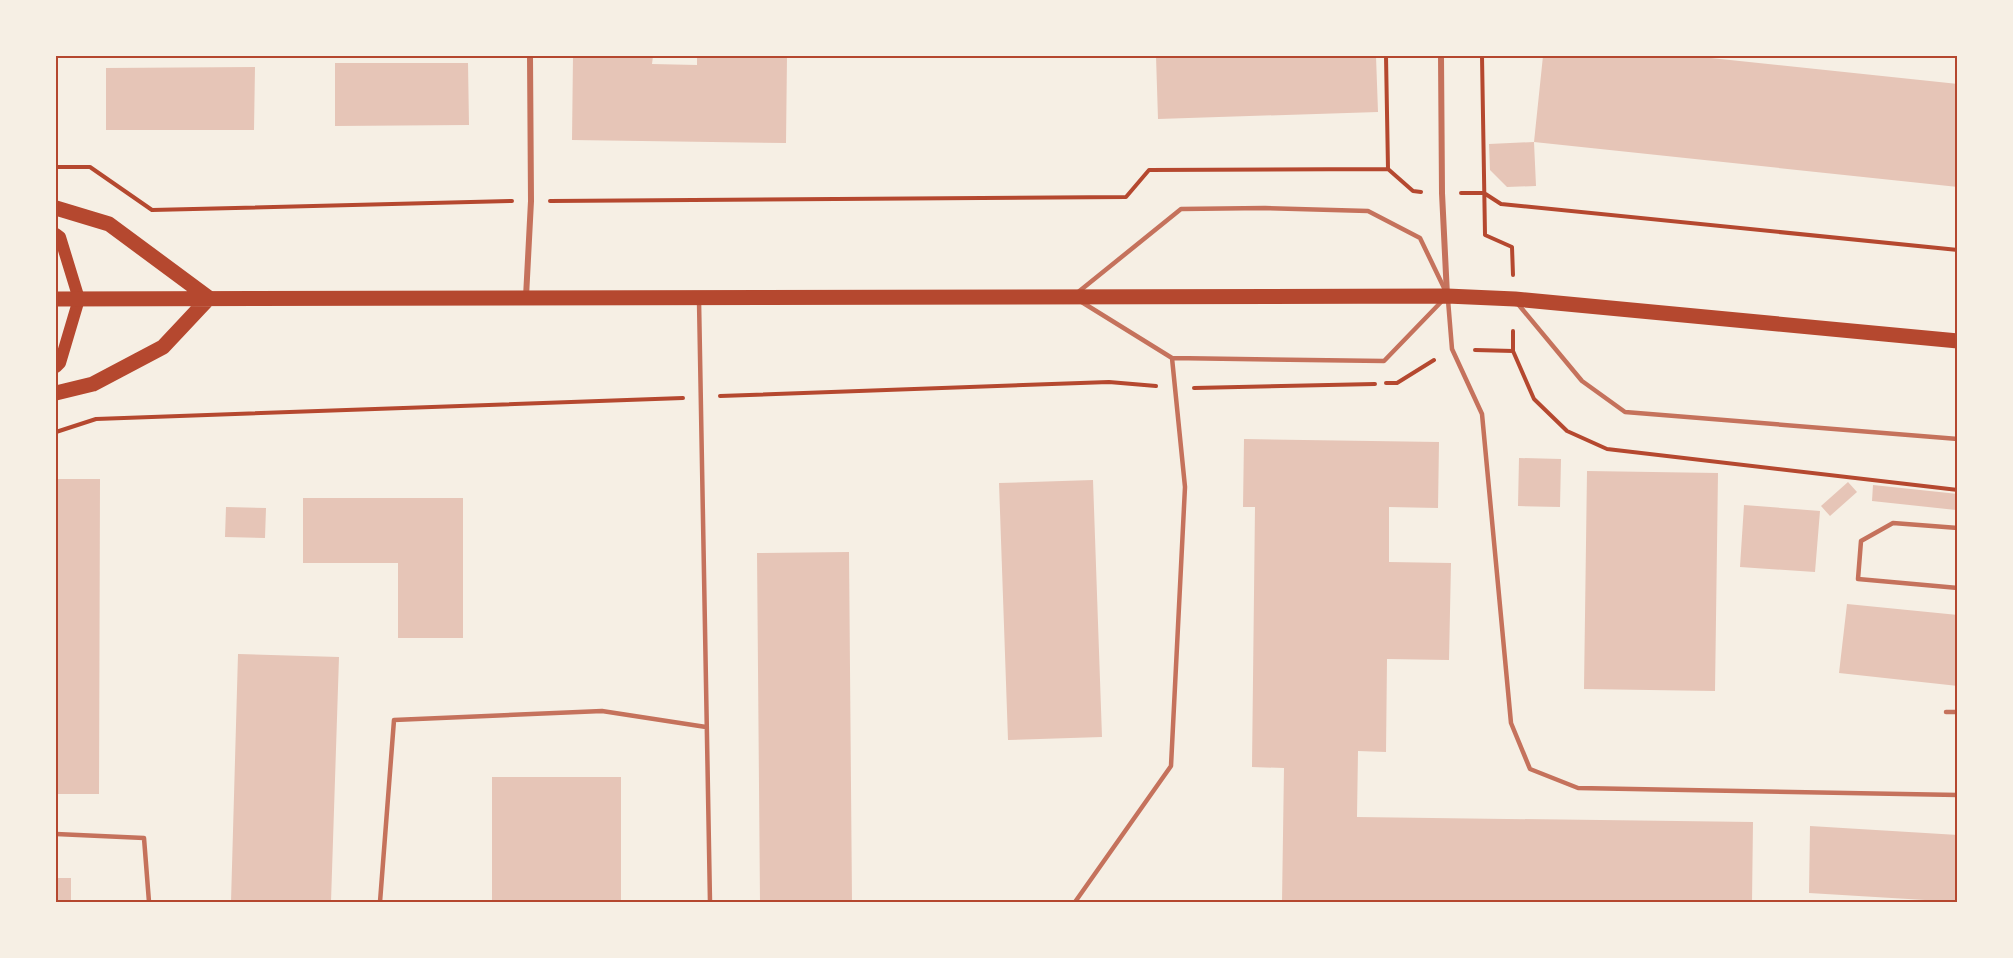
<svg xmlns="http://www.w3.org/2000/svg" width="2013" height="958" viewBox="0 0 2013 958" font-family="Manrope,sans-serif">
<rect width="100%" height="100%" fill="#f6efe4"/>
<path fill="#e6c5b7" d="M 573,56 L 653,56 L 652,64 L 697,65 L 697,56 L 787,56 L 786,143 L 572,140 Z
M 1156,56 L 1376,56 L 1378,112 L 1158,119 Z
M 1543,56 L 1692,56 L 1958,84 L 1958,187 L 1534,142 Z
M 335,63 L 468,63 L 469,125 L 335,126 Z
M 255,67 L 254,130 L 106,130 L 106,68 Z
M 1534,142 L 1536,186 L 1507,187 L 1490,170 L 1489,144 Z
M 1244,439 L 1439,442 L 1438,508 L 1389,507 L 1389,562 L 1451,563 L 1449,660 L 1387,659 L 1386,752 L 1358,751 L 1357,817 L 1753,822 L 1752,902 L 1282,902 L 1284,768 L 1252,767 L 1255,507 L 1243,507 Z
M 1519,458 L 1561,459 L 1560,507 L 1518,506 Z
M 1587,471 L 1718,473 L 1715,691 L 1584,689 Z
M 56,479 L 100,479 L 99,794 L 56,794 Z
M 1093,480 L 1102,737 L 1008,740 L 999,483 Z
M 1848,482 L 1857,492 L 1830,516 L 1821,506 Z
M 1873,485 L 1958,494 L 1956,510 L 1872,501 Z
M 303,498 L 463,498 L 463,638 L 398,638 L 398,563 L 303,563 Z
M 1744,505 L 1820,511 L 1815,572 L 1740,567 Z
M 226,507 L 266,508 L 265,538 L 225,537 Z
M 849,552 L 852,902 L 760,902 L 757,553 Z
M 1847,604 L 1958,615 L 1958,686 L 1839,673 Z
M 238,654 L 339,657 L 331,902 L 231,902 Z
M 492,777 L 621,777 L 621,901 L 492,901 Z
M 1810,826 L 1958,835 L 1958,902 L 1809,893 Z
M 56,878 L 71,878 L 71,902 L 56,902 Z"/>
<g fill="none" stroke-linecap="round" stroke-linejoin="round">
<path stroke="#b5482f" stroke-width="4" d="M 1386,56 L 1388,169
M 1482,56 L 1485,235 L 1512,247 L 1513,275
M 56,167 L 90,167 L 152,210 L 512,201
M 1461,193 L 1484,193 L 1501,204 L 1958,250
M 550,201 L 1126,197 L 1149,170 L 1388,169 L 1413,191 L 1421,192
M 1475,350 L 1513,351 L 1534,399 L 1567,431 L 1607,449 L 1958,490
M 1513,351 L 1513,331
M 1386,383 L 1397,383 L 1434,360
M 1194,388 L 1375,384
M 720,396 L 1109,382 L 1156,386
M 56,432 L 96,419 L 683,398"/>
<path stroke="#c5725c" stroke-width="4.5" d="M 1077,293 L 1181,209 L 1265,208 L 1368,211 L 1420,238 L 1446,292
M 699,300 L 710,902
M 1448,300 L 1452,349 L 1482,414 L 1511,723 L 1530,769 L 1578,788 L 1958,795
M 1080,301 L 1172,358 L 1384,361 L 1443,300
M 1518,304 L 1582,381 L 1625,412 L 1958,439
M 1958,528 L 1893,523 L 1861,541 L 1858,579 L 1958,588
M 1946,712 L 1958,712
M 56,834 L 144,838 L 149,902
M 380,902 L 394,720 L 602,711 L 706,727
M 1075,902 L 1171,766 L 1185,487 L 1172,358"/>
<path stroke="#c5725c" stroke-width="6" d="M 1441,56 L 1442,193 L 1447,295
M 526,297 L 531,201 L 530,56"/>
<path stroke="#b5482f" stroke-width="12" d="M 56,234 L 60,237 L 79,299 L 60,363 L 56,367"/>
<path stroke="#b5482f" stroke-width="15" d="M 56,208 L 109,224 L 209,298 L 163,347 L 93,384 L 56,393
M 56,299 L 1447,296 L 1515,299 L 1958,341"/>
</g>
<rect width="2013" height="958" fill="none" stroke="#f6efe4" stroke-width="114"/>
<rect x="57" y="57" width="1899" height="844" fill="none" stroke="#b5482f" stroke-width="2"/>
</svg>
